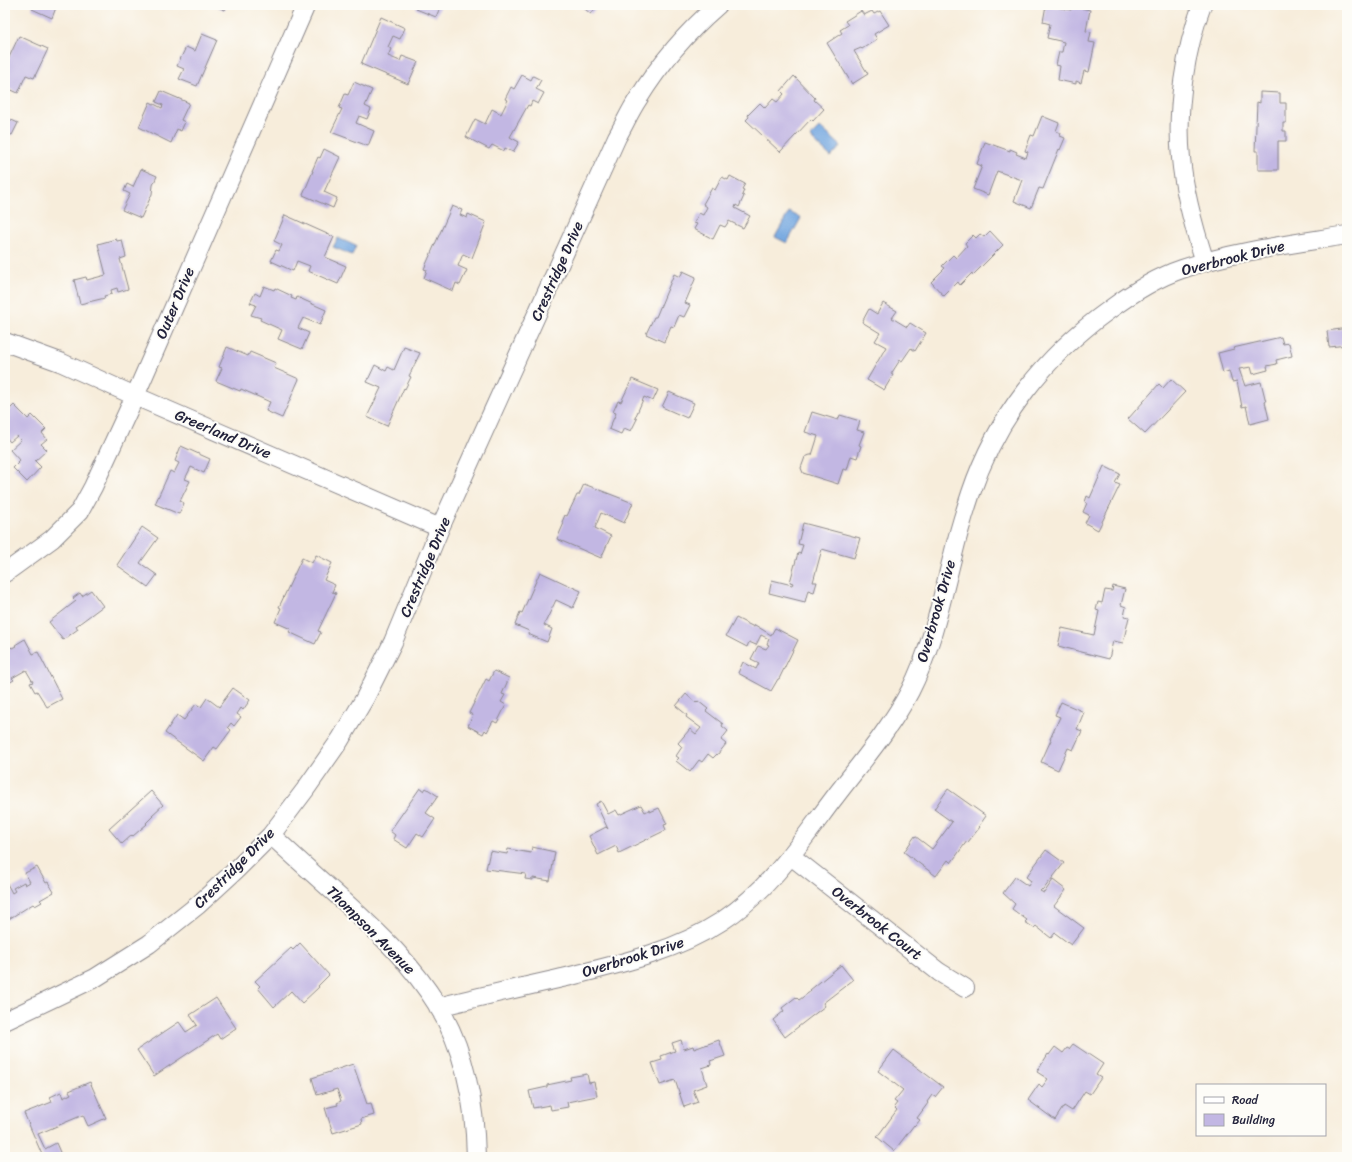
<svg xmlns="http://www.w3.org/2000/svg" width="1352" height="1162" viewBox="0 0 1352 1162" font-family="Sriracha,sans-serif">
<rect width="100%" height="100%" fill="#fdfcf7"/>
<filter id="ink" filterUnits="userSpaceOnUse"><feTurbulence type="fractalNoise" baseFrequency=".025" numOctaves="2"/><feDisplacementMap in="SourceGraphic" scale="8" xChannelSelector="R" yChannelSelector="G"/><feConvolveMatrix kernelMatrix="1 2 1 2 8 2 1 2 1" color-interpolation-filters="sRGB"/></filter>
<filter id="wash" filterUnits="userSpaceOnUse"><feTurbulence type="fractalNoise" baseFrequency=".012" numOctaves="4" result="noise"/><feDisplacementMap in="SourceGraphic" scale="16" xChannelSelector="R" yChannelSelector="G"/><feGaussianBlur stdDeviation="0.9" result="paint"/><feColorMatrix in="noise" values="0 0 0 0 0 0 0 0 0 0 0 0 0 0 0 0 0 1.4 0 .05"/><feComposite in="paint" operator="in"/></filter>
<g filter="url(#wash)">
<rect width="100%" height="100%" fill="#f7eddb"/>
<path fill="#75a7e0" stroke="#4c648e" d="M 820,127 L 841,146 L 831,157 L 810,137 Z
M 789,212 L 801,218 L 787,243 L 775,237 Z
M 338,238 L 356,246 L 352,255 L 333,247 Z"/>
<g id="blocks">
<path fill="#c2b7e3" d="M 33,5 L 57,5 L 52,18 L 32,9 Z
M 213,5 L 227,5 L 225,10 Z
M 417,5 L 441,5 L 436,17 L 416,9 Z
M 580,5 L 598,5 L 591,14 Z
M 1046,5 L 1071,10 L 1072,6 L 1090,10 L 1086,31 L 1091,32 L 1089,42 L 1095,43 L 1089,72 L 1084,71 L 1081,83 L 1076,81 L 1076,84 L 1058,80 L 1060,66 L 1056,65 L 1059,52 L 1062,52 L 1064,42 L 1047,38 L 1050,24 L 1043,22 Z
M 861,11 L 864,15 L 872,11 L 874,14 L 880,11 L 889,25 L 874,34 L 877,39 L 862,49 L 861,48 L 854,51 L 868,74 L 852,84 L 827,43 L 842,33 L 840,30 L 848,25 L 845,21 Z
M 381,17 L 405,28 L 400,39 L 393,36 L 388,47 L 391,49 L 388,56 L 400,61 L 402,56 L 418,62 L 408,84 L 361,64 Z
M 202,34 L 217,40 L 197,86 L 179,79 L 184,69 L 177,66 L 186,47 L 195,51 Z
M 19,36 L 48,49 L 34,78 L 26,75 L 18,93 L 5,87 L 5,66 Z
M 522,75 L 531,80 L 533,76 L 541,80 L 536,89 L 544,93 L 538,104 L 532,101 L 530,106 L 528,105 L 510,137 L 519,142 L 513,152 L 505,148 L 504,151 L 492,145 L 489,149 L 466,137 L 475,119 L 485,124 L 492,109 L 501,114 L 508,100 L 505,99 L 511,87 L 514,89 Z
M 794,76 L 815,98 L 814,100 L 824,109 L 813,121 L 811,119 L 780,152 L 746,120 L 749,117 L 748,115 L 760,103 L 765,108 L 773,99 L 777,102 L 784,94 L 781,91 Z
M 354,82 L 372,90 L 365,106 L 371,109 L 367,119 L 359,116 L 356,123 L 374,131 L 368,146 L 331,132 L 342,109 L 339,108 L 345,94 L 348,95 Z
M 161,91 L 189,103 L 181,120 L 185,122 L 181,131 L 177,129 L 171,143 L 139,127 L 150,102 L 162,108 L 163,105 L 156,102 Z
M 1260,92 L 1280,93 L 1280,103 L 1286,103 L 1286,123 L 1283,123 L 1283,131 L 1286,131 L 1286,141 L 1278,141 L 1278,170 L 1258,170 L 1258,151 L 1255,151 L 1257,102 L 1260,103 Z
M 1042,116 L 1059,123 L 1056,131 L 1061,133 L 1060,136 L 1065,138 L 1060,150 L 1059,149 L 1043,189 L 1039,188 L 1031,208 L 1014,201 L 1022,180 L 997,171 L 988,195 L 973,189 L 982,166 L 977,164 L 985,142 L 1010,151 L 1010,149 L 1017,152 L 1016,154 L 1026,158 L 1028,152 L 1025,151 L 1031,135 L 1034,136 Z
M 5,117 L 18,123 L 12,135 L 9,134 L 5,142 Z
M 5,149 L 9,151 L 5,159 Z
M 324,149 L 340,157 L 324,192 L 337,198 L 333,208 L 303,195 L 313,171 L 312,171 L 318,157 L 320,158 Z
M 141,169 L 157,176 L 153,185 L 152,194 L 141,218 L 122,210 L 130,194 L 124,191 L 127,184 L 133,187 Z
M 730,176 L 745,184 L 742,189 L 744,190 L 742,195 L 744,196 L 739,207 L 736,205 L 735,208 L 750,216 L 743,228 L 729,221 L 725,227 L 720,225 L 713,239 L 694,229 L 697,224 L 694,223 L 699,213 L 703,215 L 707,207 L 703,204 L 712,188 L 715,190 L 722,177 L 728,180 Z
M 452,206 L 462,210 L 460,215 L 467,218 L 468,214 L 486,222 L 472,258 L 463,254 L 458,266 L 467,270 L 460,285 L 456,283 L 453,291 L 424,278 L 427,270 L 424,269 Z
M 285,215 L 334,237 L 325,257 L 346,266 L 338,284 L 308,271 L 310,266 L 297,261 L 293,271 L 271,261 L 276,250 L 279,251 L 282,245 L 274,241 Z
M 990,231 L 1003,245 L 973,275 L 972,273 L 960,285 L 958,282 L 944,296 L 931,282 L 945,268 L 942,266 L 953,255 L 956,258 L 967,246 L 965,243 L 973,235 L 976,238 L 980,234 L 984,237 Z
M 116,239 L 117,241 L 122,240 L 126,257 L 120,259 L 128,289 L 118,292 L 117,288 L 111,290 L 112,294 L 104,296 L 105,298 L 80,304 L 74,280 L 86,277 L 87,280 L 106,275 L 98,244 Z
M 683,271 L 696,277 L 685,303 L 690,305 L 684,317 L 679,315 L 674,327 L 671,326 L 664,342 L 646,334 L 654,317 L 656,317 L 674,274 L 680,277 Z
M 264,286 L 274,290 L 275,288 L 292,296 L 291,298 L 296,300 L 297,297 L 326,310 L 320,325 L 303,318 L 298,328 L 309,333 L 302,349 L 278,339 L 282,330 L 260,320 L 261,318 L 251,315 L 256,305 L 250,303 L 255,293 L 260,296 Z
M 883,303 L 897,311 L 892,318 L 907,327 L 910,323 L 926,333 L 915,351 L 911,348 L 902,361 L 900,360 L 891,374 L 893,375 L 884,390 L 867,380 L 886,347 L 875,341 L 880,333 L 862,322 L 869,309 L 877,314 Z
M 1347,328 L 1347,345 L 1329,347 L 1327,331 Z
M 1281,337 L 1283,344 L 1289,343 L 1292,356 L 1276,360 L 1277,364 L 1267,366 L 1268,370 L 1253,374 L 1251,367 L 1239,369 L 1245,386 L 1261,382 L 1266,402 L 1265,402 L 1269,419 L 1250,424 L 1246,406 L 1242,407 L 1237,381 L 1232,382 L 1229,371 L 1223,373 L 1218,353 L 1234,349 L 1233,348 Z
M 227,347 L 248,356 L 250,352 L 276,363 L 274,368 L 299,379 L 282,418 L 266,411 L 270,402 L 241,389 L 240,391 L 216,381 L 222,368 L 219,367 Z
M 404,347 L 420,353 L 409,376 L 411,377 L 405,389 L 404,388 L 387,426 L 367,417 L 381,388 L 367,382 L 375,365 L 386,371 L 388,367 L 394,370 Z
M 632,379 L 658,390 L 653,401 L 644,397 L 635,418 L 637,419 L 631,431 L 624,428 L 621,434 L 609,429 L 616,413 L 613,412 L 618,401 L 621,402 Z
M 1171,379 L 1185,392 L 1145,434 L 1128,419 L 1159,384 L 1163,388 Z
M 669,392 L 694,403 L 687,418 L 662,407 Z
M 14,405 L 28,419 L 32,415 L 46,429 L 42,433 L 47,439 L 41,444 L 47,450 L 35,461 L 41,467 L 27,482 L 13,468 L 20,461 L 10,450 L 21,440 L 17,436 L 10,442 L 5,436 L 5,433 L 7,431 L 5,429 L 5,420 L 7,418 L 5,416 L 5,414 Z
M 812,412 L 838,420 L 840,415 L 860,421 L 857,430 L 864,432 L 859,445 L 861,446 L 857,458 L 851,456 L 847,470 L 843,469 L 838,484 L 803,473 L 801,468 L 805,457 L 810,455 L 812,455 L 818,436 L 805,432 Z
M 181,446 L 210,459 L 204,473 L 191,467 L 185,479 L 190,481 L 180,501 L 184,503 L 179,514 L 155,504 L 170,471 L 174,473 L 179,463 L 175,461 Z
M 1104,466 L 1120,474 L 1115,483 L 1120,485 L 1098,530 L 1085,523 L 1089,515 L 1083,512 L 1087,503 L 1085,502 L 1087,496 L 1090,498 Z
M 584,484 L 633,503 L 624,523 L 601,513 L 595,528 L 611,536 L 601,558 L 557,539 L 564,523 L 562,522 L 565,515 L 567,516 L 577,495 L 579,495 Z
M 803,523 L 860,538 L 854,558 L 822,549 L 813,582 L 817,582 L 814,592 L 808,590 L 805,602 L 769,593 L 772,580 L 792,585 L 793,583 L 790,582 L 798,553 L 800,554 L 803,545 L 798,544 Z
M 142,527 L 158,538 L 140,563 L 157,575 L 148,587 L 117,565 Z
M 316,555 L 332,563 L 324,580 L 335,585 L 332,592 L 336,593 L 318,631 L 321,632 L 315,644 L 289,632 L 291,629 L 275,622 L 281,608 L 279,607 L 302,558 L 312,563 Z
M 540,572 L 581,591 L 573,608 L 556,600 L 544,625 L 552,629 L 547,642 L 528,634 L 529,631 L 515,625 L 520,612 L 522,613 Z
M 1113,586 L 1125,589 L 1121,605 L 1126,607 L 1124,616 L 1129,617 L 1123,643 L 1113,641 L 1109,659 L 1058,646 L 1062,628 L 1094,635 L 1099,611 L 1096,610 L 1098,602 L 1102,603 L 1105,590 L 1112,591 Z
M 91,590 L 103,606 L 76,626 L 78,629 L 63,640 L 49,622 L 76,601 L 73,598 L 80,593 L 82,596 Z
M 736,618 L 754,627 L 755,625 L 771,635 L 775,628 L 798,640 L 779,679 L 778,679 L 771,691 L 738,673 L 743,662 L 756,669 L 759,663 L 751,659 L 758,646 L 766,649 L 769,645 L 767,644 L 769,639 L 761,635 L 756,645 L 749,642 L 747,647 L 726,636 Z
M 25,639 L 33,654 L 38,652 L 62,699 L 47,707 L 37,691 L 35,692 L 30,683 L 33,682 L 26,670 L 12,678 L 14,680 L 5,685 L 5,650 L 11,647 L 12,648 L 16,646 L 15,645 Z
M 494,671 L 509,678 L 502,694 L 505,695 L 501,702 L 506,705 L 497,723 L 493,721 L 487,732 L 485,730 L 483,734 L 468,726 L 473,715 L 469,713 L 486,679 L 489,681 Z
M 233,688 L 250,700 L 243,710 L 241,708 L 237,714 L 241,717 L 234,726 L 231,723 L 228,727 L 231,730 L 217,749 L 214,747 L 204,761 L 165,733 L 177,715 L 184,720 L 196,704 L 201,707 L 207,698 L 219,707 Z
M 686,694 L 696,703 L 698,701 L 708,709 L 706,711 L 723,724 L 722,726 L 728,731 L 721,740 L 726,744 L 718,754 L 717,754 L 713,758 L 708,754 L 702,762 L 699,760 L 690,772 L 676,761 L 679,758 L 676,756 L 682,747 L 678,743 L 690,729 L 696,734 L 701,728 L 686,717 L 687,715 L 676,706 Z
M 1061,702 L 1084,712 L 1077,729 L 1082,731 L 1073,750 L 1068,748 L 1058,770 L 1041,762 L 1051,740 L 1050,739 L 1060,717 L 1055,715 Z
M 420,788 L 424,791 L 426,788 L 438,796 L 426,813 L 435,819 L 423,837 L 417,833 L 407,848 L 393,839 L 395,835 L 390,831 Z
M 948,789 L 986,816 L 979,826 L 980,827 L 968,842 L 967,841 L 951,863 L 948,860 L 936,876 L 904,852 L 915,836 L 932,849 L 952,822 L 934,809 Z
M 151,791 L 163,805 L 152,815 L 153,816 L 146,823 L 147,824 L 133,836 L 132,835 L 122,844 L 109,829 Z
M 601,801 L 608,814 L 616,810 L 619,815 L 641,805 L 645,812 L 649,810 L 650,812 L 659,808 L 667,824 L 664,825 L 666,830 L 619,853 L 616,846 L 598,855 L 589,836 L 606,827 L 608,829 L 596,804 Z
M 532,847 L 555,852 L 550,881 L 533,878 L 533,880 L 525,879 L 526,874 L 486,869 L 490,851 L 507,854 L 508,849 L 531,853 Z
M 1046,850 L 1064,863 L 1043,890 L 1042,889 L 1040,891 L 1044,893 L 1053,880 L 1066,890 L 1054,906 L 1084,928 L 1071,945 L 1055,933 L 1051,938 L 1036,926 L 1034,928 L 1025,922 L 1027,920 L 1012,909 L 1015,904 L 1003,893 L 1015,877 L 1028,886 L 1031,881 L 1026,877 Z
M 37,867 L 46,883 L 48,882 L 54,892 L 40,900 L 42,902 L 35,906 L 33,904 L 7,920 L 5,917 L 5,880 L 12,893 L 15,891 L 13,888 L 24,882 L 25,885 L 30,882 L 25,873 Z
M 300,943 L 329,975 L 318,986 L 319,987 L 302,1003 L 291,991 L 274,1007 L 258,988 L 260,986 L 255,981 L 291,948 L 293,950 Z
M 841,965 L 853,980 L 823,1003 L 825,1006 L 785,1037 L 773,1020 L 784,1011 L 782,1008 L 796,997 L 799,1000 L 811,991 L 810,990 Z
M 216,998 L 236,1028 L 220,1039 L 217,1034 L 154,1076 L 137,1050 L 179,1022 L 186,1032 L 197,1025 L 190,1015 Z
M 681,1040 L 684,1049 L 693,1046 L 694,1049 L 719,1040 L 725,1056 L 710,1061 L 711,1065 L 702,1068 L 707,1085 L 693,1090 L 698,1102 L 684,1107 L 675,1080 L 660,1085 L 652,1063 L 662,1060 L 661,1056 L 675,1051 L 672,1043 Z
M 1073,1044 L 1103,1064 L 1096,1075 L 1101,1078 L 1090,1094 L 1085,1091 L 1072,1111 L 1064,1106 L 1055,1120 L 1028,1100 L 1039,1084 L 1042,1087 L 1048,1079 L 1037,1072 L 1048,1054 L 1049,1055 L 1055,1047 L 1063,1053 L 1067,1048 L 1069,1049 Z
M 894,1050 L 943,1087 L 935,1097 L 932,1095 L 927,1102 L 928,1103 L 917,1118 L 920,1120 L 915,1126 L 914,1125 L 894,1151 L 877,1137 L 897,1110 L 894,1107 L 897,1103 L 894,1101 L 903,1090 L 878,1071 Z
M 353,1064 L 367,1104 L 371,1103 L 374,1115 L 361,1119 L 362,1124 L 333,1133 L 325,1108 L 338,1105 L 337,1103 L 341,1101 L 337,1089 L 317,1095 L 312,1078 Z
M 587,1074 L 589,1083 L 594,1082 L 597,1096 L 567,1102 L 568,1107 L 551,1110 L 550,1105 L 533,1108 L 529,1091 L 547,1087 L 547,1085 L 571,1080 L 570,1077 Z
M 90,1082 L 106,1118 L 88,1126 L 83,1115 L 38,1134 L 45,1149 L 56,1143 L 62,1157 L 43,1157 L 24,1113 L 52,1102 L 50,1097 L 61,1092 L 63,1098 L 71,1094 L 69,1091 Z"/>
</g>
</g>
<g filter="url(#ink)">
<use href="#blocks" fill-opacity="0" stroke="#8c888b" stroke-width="1"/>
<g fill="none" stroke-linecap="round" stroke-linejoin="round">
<g stroke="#8c888b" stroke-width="20">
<path id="minor" d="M 1202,5 C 1185,50 1176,110 1181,158 C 1184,193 1194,228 1205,262
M 5,342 L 60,362 L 135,396 L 440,528
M 5,573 L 52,539 L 80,511 L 93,487 L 135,396 L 306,5
M 271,835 C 295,857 320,880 345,902 C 381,935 412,964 438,1006 C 465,1050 475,1106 476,1157
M 791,856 L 939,972 L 965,988
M 438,1007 C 478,997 518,988 558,979 C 615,965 673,953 722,921 C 768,891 799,845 831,802 C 858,766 889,731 910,691 C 932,648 941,601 953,555 C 958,534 964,514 971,493 C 996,418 1045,356 1109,310 C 1132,293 1155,278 1182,269 C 1235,251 1292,244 1347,235
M 5,1021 L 95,978 L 149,944 L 198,905 L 236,870 L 271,835 L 305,790 L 340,740 L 365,698 L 393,642 L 440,528 L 617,137 C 624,125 630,111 638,99 C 659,65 687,32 718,5"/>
</g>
<use href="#minor" stroke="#fff" stroke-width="18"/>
</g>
</g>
<g text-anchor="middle" stroke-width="4" stroke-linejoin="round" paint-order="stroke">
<g font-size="15" fill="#22223b" stroke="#fdfcf7">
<text transform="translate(1233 258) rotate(-14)" y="5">Overbrook Drive</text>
<text transform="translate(557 271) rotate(-66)" y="5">Crestridge Drive</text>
<text transform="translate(175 303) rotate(-67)" y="5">Outer Drive</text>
<text transform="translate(223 434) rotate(23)" y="5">Greerland Drive</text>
<text transform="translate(425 567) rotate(-67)" y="5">Crestridge Drive</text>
<text transform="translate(936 611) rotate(-74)" y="5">Overbrook Drive</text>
<text transform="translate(234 868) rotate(-45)" y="5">Crestridge Drive</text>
<text transform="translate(877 923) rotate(38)" y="5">Overbrook Court</text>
<text transform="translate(371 930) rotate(45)" y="5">Thompson Avenue</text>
<text transform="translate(633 957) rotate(-17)" y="5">Overbrook Drive</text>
</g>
</g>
<rect width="1352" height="1162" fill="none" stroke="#fdfcf7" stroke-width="20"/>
<rect x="1196" y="1084" width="130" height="52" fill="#fdfcf7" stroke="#a5a5ac"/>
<rect x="1204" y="1097" width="20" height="6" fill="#ffffff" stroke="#a5a5ac"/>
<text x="1232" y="1104" font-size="12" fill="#22223b">Road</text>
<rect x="1204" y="1114" width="20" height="12" fill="#c2b7e3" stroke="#a5a5ac"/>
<text x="1232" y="1124" font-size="12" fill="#22223b">Building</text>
</svg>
